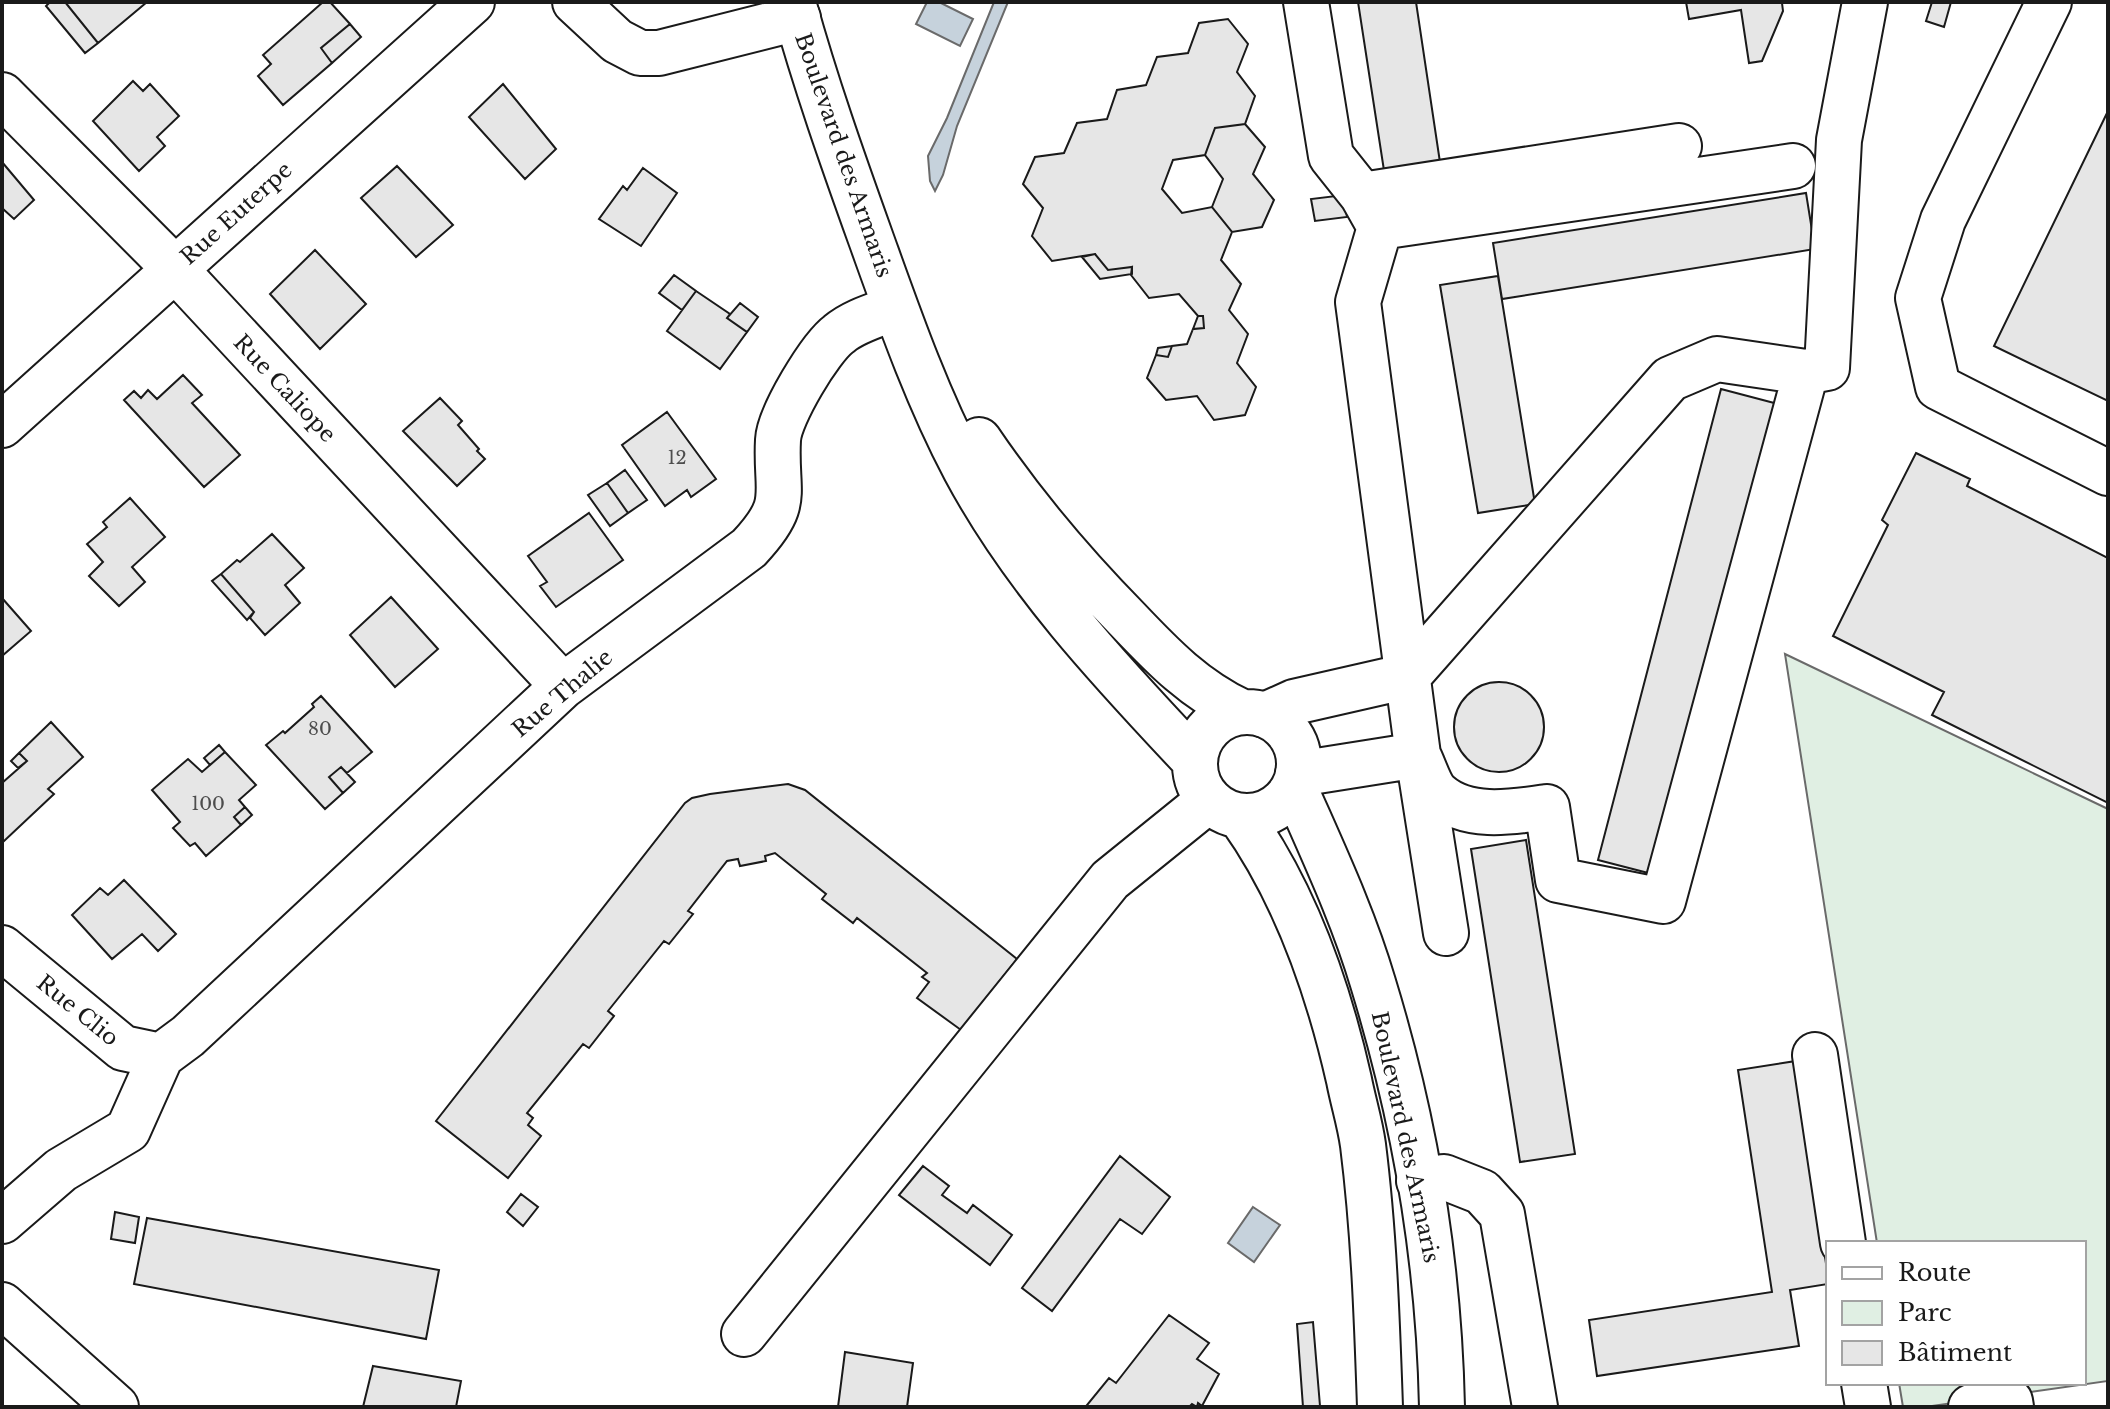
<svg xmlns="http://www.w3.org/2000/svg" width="2110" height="1409" viewBox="0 0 2110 1409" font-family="'Libre Baskerville',serif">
<rect width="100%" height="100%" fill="#fff"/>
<path fill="#e0efe3" stroke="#6a6a6a" stroke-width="2" d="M 1785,654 L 2108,809 L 2108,1381 L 1925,1407 L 1903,1407 L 1899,1383 L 2084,1383 L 2084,1243 L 1877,1243 Z"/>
<path fill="#c6d2dc" stroke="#6a6a6a" stroke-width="2" d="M 927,2 L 939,2 L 973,19 L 960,46 L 916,24 Z
M 994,2 L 1008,2 L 957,126 L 943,175 L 935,191 L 930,181 L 928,156 L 947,118 Z
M 1253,1207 L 1280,1225 L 1254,1262 L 1228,1243 Z"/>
<path fill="#e6e6e6" stroke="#1a1a1a" stroke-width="2" d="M 50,2 L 65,2 L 98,43 L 85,53 L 46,6 Z
M 65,2 L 147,2 L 98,43 Z
M 323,2 L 330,2 L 350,24 L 321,48 L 332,63 L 283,105 L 258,76 L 271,64 L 263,55 Z
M 1358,2 L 1416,2 L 1441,169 L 1385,177 Z
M 1686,2 L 1789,2 L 1782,3 L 1783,11 L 1762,61 L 1749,63 L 1741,10 L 1689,19 Z
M 1932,2 L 1951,2 L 1944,27 L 1926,21 Z
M 1228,19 L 1248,44 L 1237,72 L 1255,96 L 1245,124 L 1215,128 L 1205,155 L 1173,160 L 1162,189 L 1182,213 L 1212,207 L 1232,232 L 1221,260 L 1241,284 L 1229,310 L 1248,334 L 1237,363 L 1256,387 L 1245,415 L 1214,420 L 1197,396 L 1166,400 L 1147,378 L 1156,355 L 1168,357 L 1172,346 L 1187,344 L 1193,329 L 1204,328 L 1203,316 L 1198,316 L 1179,294 L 1149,298 L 1131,275 L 1132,267 L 1108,270 L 1095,254 L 1052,261 L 1032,236 L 1043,208 L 1023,184 L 1035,157 L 1064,153 L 1077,123 L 1107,119 L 1117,90 L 1146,85 L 1157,57 L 1188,53 L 1199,23 Z
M 350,24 L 361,37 L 332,63 L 321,48 Z
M 133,81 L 143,91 L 150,84 L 179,116 L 157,137 L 165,146 L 139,171 L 93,121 Z
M 503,84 L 556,149 L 525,179 L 469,117 Z
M 2108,111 L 2108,401 L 1994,346 Z
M 1245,124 L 1265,147 L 1253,174 L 1274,200 L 1262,227 L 1232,232 L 1212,207 L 1223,179 L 1205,155 L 1215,128 Z
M 2,162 L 34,200 L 14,219 L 2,208 Z
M 397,166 L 453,225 L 416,257 L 361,198 Z
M 643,168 L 677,193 L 641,246 L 599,219 L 623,186 L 627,190 Z
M 1806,193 L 1815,249 L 1502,299 L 1493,243 Z
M 1344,195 L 1347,217 L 1315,221 L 1311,199 Z
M 315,250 L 366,304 L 320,349 L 270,294 Z
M 1095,254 L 1108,270 L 1132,267 L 1132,274 L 1100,279 L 1082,257 Z
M 674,275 L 696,291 L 682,310 L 659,293 Z
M 1498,276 L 1535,504 L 1478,513 L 1440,285 Z
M 696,291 L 730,314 L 727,318 L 747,332 L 720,369 L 667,331 Z
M 740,303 L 758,317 L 747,332 L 727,318 Z
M 1198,316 L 1203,316 L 1204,328 L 1193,329 Z
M 1172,346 L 1168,357 L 1156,355 L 1158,348 Z
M 183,375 L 202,395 L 192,403 L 240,455 L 204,487 L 124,400 L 134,391 L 141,398 L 148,390 L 157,399 Z
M 1721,389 L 1778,404 L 1656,875 L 1598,860 Z
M 440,398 L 462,421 L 458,425 L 479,449 L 477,451 L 485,459 L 457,486 L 403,431 Z
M 667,412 L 716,479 L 691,497 L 687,490 L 665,506 L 622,445 Z
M 1916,453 L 1970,479 L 1967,486 L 2108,558 L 2108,803 L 1932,715 L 1944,692 L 1833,636 L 1888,525 L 1882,520 Z
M 625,470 L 647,500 L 628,513 L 607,483 Z
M 607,483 L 628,513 L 610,526 L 588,495 Z
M 130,498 L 165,537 L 132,567 L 145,582 L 119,606 L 89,576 L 103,562 L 87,544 L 107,527 L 103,522 Z
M 589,513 L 623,560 L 556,607 L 540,586 L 547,582 L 528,556 Z
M 272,534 L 304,568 L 285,585 L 300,603 L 265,635 L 250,618 L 254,612 L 221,574 L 237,560 L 240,562 Z
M 221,574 L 254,612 L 247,620 L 212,581 Z
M 391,597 L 438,649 L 395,687 L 350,635 Z
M 2,598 L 31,631 L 2,656 Z
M1454 727a45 45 0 1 1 90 0a45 45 0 1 1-90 0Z
M 321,696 L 372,752 L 347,773 L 341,767 L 329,777 L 343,793 L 325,809 L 266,745 L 283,731 L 285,733 L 314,707 L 312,704 Z
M 51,722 L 83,757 L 48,789 L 54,794 L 3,842 L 2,783 L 27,761 L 19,753 Z
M 219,745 L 225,752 L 210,765 L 204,758 Z
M 225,752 L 256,785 L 239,800 L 245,807 L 234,817 L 241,825 L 206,856 L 195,843 L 190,846 L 173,828 L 180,822 L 152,790 L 188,759 L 202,772 Z
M 19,753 L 27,761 L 18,768 L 11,761 Z
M 341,767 L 355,782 L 343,793 L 329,777 Z
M 788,784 L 805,790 L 1017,959 L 961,1030 L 917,998 L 929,982 L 922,977 L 927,973 L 857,918 L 853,923 L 822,899 L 826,894 L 775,853 L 765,856 L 766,861 L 740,866 L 738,859 L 727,861 L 688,911 L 693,914 L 669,944 L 664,941 L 608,1011 L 614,1016 L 589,1048 L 583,1044 L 527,1113 L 533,1118 L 528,1125 L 541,1136 L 508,1178 L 436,1121 L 685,803 L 692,798 L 710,794 Z
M 245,807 L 252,815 L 241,825 L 234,817 Z
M 1526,840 L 1575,1154 L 1520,1162 L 1471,849 Z
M 124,880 L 176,934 L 158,951 L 142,934 L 112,959 L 72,915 L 100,888 L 108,895 Z
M 1796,1061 L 1828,1277 L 1828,1284 L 1790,1290 L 1799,1346 L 1597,1376 L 1589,1320 L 1772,1292 L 1738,1070 Z
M 1120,1156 L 1170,1197 L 1142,1234 L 1120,1219 L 1052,1311 L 1022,1288 Z
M 923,1166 L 949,1186 L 942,1195 L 967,1213 L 973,1205 L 1012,1235 L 990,1265 L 899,1195 Z
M 521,1194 L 538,1207 L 523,1226 L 507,1212 Z
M 115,1212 L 139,1217 L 135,1243 L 111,1239 Z
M 147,1218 L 439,1270 L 426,1339 L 134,1284 Z
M 1169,1315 L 1209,1343 L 1197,1359 L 1219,1374 L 1202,1406 L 1198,1403 L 1197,1407 L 1192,1404 L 1189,1407 L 1090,1407 L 1087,1405 L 1109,1378 L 1116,1383 Z
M 1313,1322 L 1320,1406 L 1303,1407 L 1297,1324 Z
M 845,1352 L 913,1363 L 907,1407 L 838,1407 Z
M 373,1366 L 461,1381 L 456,1407 L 363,1407 Z"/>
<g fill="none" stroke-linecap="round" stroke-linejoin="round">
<g stroke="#1a1a1a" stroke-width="48">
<path id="minor" d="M 575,2 L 617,41 L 640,53 L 659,53 L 798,18
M 1306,2 L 1331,156 L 1362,195 L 1380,227 L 1358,302 L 1418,755 L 1446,933
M 2049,2 L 1943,220 L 1918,298 L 1938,387 L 2108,473
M 2,95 L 174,268 L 563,686
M 1362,195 L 1679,146
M 1380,227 L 1793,166
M 2,425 L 472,2
M 1265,715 L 1294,702 L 1408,676 L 1670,379 L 1717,359 L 1806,372
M 1418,755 C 1424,766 1429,786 1438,794 C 1467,820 1513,812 1547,807 L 1558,880 L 1663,901 L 1806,372 L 1827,368 L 1839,140 L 1865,2
M 1298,774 L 1418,755
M 2,948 L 123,1048 L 161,1056
M 1815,1055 L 1843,1243
M 161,1056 L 188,1036 L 563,686 L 749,548 C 792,502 775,495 778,440 C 779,416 820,348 839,334 C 854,321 877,315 895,308
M 1419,1181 L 1444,1177 L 1482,1192 L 1502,1214 L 1535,1407
M 2,1221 L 61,1170 L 128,1130 L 161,1056
M 2,1305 L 116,1407
M 744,1334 L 1110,880 L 1209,800
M 1864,1383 L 1868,1407
M 1971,1407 L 2010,1401 L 2011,1407"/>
</g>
<g stroke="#1a1a1a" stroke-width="48">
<path id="major" d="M 793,2 C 815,82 843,161 871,239 C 899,317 926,395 965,469 C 1023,578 1110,671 1194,760
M 979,440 C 1023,505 1073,564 1128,620 C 1163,657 1195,690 1242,712
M1195 764a52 52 0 1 1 104 0a52 52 0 1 1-104 0Z
M 1294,786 C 1322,850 1353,915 1373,983 C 1415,1120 1439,1264 1442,1407
M 1240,816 C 1296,894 1328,987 1349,1080 C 1353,1101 1360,1123 1363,1145 C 1374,1232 1377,1320 1380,1407"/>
</g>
<use href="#minor" stroke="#fff" stroke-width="44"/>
<use href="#major" stroke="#fff" stroke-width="44"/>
</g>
<g text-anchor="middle" stroke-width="6" stroke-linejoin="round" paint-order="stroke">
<g font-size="18" fill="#4d4d4d">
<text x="677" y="464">12</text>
<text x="320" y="735">80</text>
<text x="208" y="810">100</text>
</g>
<g font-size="22" fill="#1a1a1a" stroke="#fff">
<text transform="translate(844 155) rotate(71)" y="8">Boulevard des Armaris</text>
<text transform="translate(236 213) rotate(-42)" y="8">Rue Euterpe</text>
<text transform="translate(285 388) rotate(47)" y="8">Rue Caliope</text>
<text transform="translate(562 693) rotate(-40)" y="8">Rue Thalie</text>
<text transform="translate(78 1010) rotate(39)" y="8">Rue Clio</text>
<text transform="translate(1406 1137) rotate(78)" y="8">Boulevard des Armaris</text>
</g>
</g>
<rect width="2110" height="1409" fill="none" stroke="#1a1a1a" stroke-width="8"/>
<rect x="1826" y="1241" width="260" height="144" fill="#ffffff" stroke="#a3a3a3" stroke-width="2"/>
<rect x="1842" y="1267" width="40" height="12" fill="#ffffff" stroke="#a3a3a3" stroke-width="2"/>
<text x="1898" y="1281" font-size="24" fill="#1a1a1a">Route</text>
<rect x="1842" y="1301" width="40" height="24" fill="#e0efe3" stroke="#a3a3a3" stroke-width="2"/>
<text x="1898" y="1321" font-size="24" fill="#1a1a1a">Parc</text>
<rect x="1842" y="1341" width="40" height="24" fill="#e6e6e6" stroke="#a3a3a3" stroke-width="2"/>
<text x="1898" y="1361" font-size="24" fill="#1a1a1a">Bâtiment</text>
</svg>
